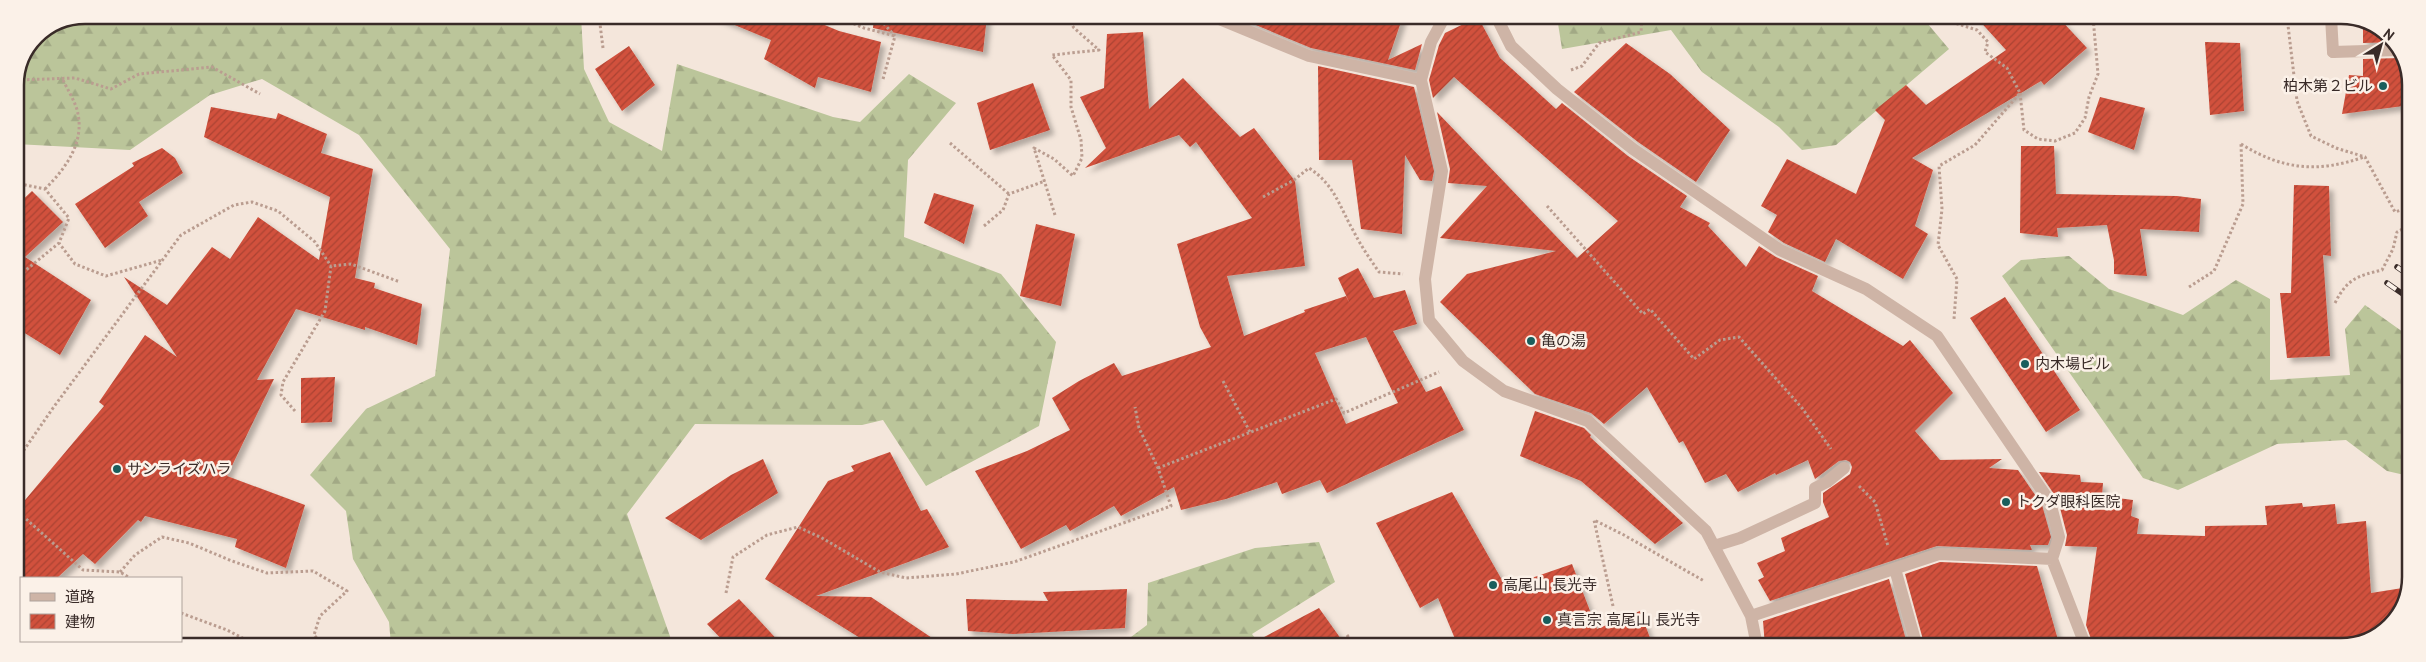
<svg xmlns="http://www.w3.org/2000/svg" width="2426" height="662" viewBox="0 0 2426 662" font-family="'PT Sans','Noto Sans JP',sans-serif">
<defs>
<pattern id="forest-firs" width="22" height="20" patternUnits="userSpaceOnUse" patternTransform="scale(1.25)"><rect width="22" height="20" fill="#bbc59a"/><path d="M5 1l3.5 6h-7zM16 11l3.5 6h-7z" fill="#a2a985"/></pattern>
<pattern id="building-hatch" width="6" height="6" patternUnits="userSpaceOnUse" patternTransform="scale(1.25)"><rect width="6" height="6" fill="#d1513d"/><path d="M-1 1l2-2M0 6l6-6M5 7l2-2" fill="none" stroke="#ab4333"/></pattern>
<filter id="shadow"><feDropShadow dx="4.5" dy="4.5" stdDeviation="2.5" flood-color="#0004"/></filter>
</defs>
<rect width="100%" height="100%" fill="#f4e6db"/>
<path fill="url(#forest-firs)" d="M 85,15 L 581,16 L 584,69 L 609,122 L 662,151 L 677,64 L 833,117 L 860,122 L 909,74 L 956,103 L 908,160 L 904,237 L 1001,274 L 1056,342 L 1039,426 L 926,486 L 883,420 L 862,425 L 695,424 L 627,514 L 672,642 L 677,645 L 391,645 L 389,622 L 353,559 L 346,511 L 310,475 L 366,409 L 435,376 L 450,249 L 359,135 L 262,79 L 210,95 L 130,150 L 15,144 L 15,85 L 36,35 Z
M 1557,17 L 1922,17 L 1949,49 L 1836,145 L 1802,150 L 1779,127 L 1702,72 L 1671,30 L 1562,49 Z
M 2069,256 L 2109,289 L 2183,315 L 2236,280 L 2270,299 L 2270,380 L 2350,375 L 2345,329 L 2365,305 L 2410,337 L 2409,476 L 2387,471 L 2346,440 L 2277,444 L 2178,490 L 2143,478 L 2002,276 L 2021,260 Z
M 1319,542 L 1335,582 L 1252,634 L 1261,646 L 1119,646 L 1147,625 L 1148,583 L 1255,548 Z"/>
<path fill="url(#building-hatch)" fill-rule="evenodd" filter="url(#shadow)" d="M 713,16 L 803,16 L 839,31 L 881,42 L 871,92 L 818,77 L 815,88 L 764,59 L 771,40 Z
M 874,16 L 987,16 L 983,52 L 873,28 Z
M 1234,16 L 1403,16 L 1388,60 L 1422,44 L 1415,70 L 1311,48 Z
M 1478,17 L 1500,58 L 1556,109 L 1562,103 L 1628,156 L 1687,196 L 1680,207 L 1710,223 L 1708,226 L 1746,267 L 1759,246 L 1776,257 L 1818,276 L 1812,291 L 1903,346 L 1910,340 L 1953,393 L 1915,431 L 1940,460 L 2002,459 L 1989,468 L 2018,470 L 2042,505 L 2051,537 L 2048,545 L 2030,545 L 2032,550 L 1937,546 L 1770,601 L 1758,580 L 1764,577 L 1757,563 L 1785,551 L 1781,538 L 1829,517 L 1823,502 L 1823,493 L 1850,474 L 1852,467 L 1850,462 L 1846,460 L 1839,461 L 1815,479 L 1808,460 L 1776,475 L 1775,473 L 1738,492 L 1726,474 L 1705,483 L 1683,441 L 1679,443 L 1647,387 L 1604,424 L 1591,413 L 1535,394 L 1440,302 L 1467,274 L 1556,251 L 1440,238 L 1487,186 L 1448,183 L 1450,169 L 1437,112 L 1577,258 L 1618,221 L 1454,77 L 1433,98 L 1429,80 L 1439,45 L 1445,33 Z
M 1976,17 L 2058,17 L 2087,48 L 2044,85 L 2041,81 L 1912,158 L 1933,170 L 1915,226 L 1928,234 L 1903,279 L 1836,239 L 1825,262 L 1784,243 L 1768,232 L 1777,215 L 1761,206 L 1787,159 L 1856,194 L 1885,120 L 1875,110 L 1906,85 L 1926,105 L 2006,50 Z
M 2363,20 L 2394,39 L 2395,42 L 2363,43 Z
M 1143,32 L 1149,109 L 1183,78 L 1240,137 L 1254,128 L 1295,181 L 1305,266 L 1227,276 L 1244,336 L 1305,312 L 1304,310 L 1346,296 L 1350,304 L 1338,278 L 1358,268 L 1374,298 L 1405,290 L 1417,324 L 1393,331 L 1426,392 L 1441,386 L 1464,430 L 1327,493 L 1320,480 L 1282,494 L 1277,482 L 1226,499 L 1181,510 L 1174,487 L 1121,516 L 1114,506 L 1070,531 L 1066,525 L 1021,549 L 975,471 L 1027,451 L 1070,430 L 1052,398 L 1079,381 L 1114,363 L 1122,376 L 1211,347 L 1200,327 L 1177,244 L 1252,218 L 1196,142 L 1190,147 L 1179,135 L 1085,168 L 1106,148 L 1080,97 L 1104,88 L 1107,34 ZM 1366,337 L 1398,403 L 1346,424 L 1315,353 Z
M 2205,42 L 2240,43 L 2244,111 L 2210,115 Z
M 1626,43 L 1670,74 L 1730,130 L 1696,182 L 1638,142 L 1574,92 Z
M 629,46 L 655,85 L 622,111 L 595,69 Z
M 2401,58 L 2411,80 L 2411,105 L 2342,114 L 2349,75 L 2363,76 L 2363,59 Z
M 1318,66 L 1414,87 L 1434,171 L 1432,181 L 1420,180 L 1405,155 L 1402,234 L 1361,229 L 1352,160 L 1319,160 Z
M 1033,83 L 1050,130 L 990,150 L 977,103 Z
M 2100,97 L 2145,108 L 2134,150 L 2088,132 Z
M 211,107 L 276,119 L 278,113 L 327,134 L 321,153 L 373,169 L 355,278 L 375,283 L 374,288 L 422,304 L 417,345 L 365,327 L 365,330 L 296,309 L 257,380 L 274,379 L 227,476 L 305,505 L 286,568 L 235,547 L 237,539 L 145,516 L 141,522 L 138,520 L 95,564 L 83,554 L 57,578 L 15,578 L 15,512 L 104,406 L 99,402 L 145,335 L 177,357 L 124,277 L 167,305 L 212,247 L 230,259 L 258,217 L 319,260 L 330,197 L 204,137 Z
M 2021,146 L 2054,146 L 2056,194 L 2177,196 L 2201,199 L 2199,232 L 2140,229 L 2147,276 L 2114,274 L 2114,260 L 2107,225 L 2057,228 L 2058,237 L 2020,233 Z
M 162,148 L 175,158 L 183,173 L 139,202 L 148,216 L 105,248 L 75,204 L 134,166 L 132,163 Z
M 2294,185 L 2329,186 L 2331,256 L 2323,255 L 2330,356 L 2287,358 L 2280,293 L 2291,293 Z
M 32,191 L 63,222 L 25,257 L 91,300 L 60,355 L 15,327 L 15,207 Z
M 934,193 L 974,205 L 964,244 L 924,223 Z
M 1036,224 L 1075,234 L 1061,306 L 1020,296 Z
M 2005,297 L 2080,410 L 2046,432 L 1970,318 Z
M 335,377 L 332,422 L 301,423 L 301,378 Z
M 1535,411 L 1584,428 L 1591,435 L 1590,437 L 1683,523 L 1655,544 L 1581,481 L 1520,456 Z
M 890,452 L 921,511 L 927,509 L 949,547 L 816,596 L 871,597 L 944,646 L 873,646 L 765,579 L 828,481 L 854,471 L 851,466 Z
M 763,459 L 778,493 L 701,540 L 665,518 L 731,475 Z
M 2039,472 L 2080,475 L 2081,482 L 2103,483 L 2102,496 L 2133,500 L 2131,516 L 2139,519 L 2137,534 L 2205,536 L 2205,526 L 2267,525 L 2265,506 L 2302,503 L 2303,507 L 2335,504 L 2337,524 L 2366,521 L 2371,593 L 2409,587 L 2409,595 L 2384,632 L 2341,647 L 2094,647 L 2086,625 L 2097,547 L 2065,546 L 2067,535 L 2058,500 Z
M 1452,492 L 1506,587 L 1572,564 L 1597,629 L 1640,611 L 1653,646 L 1458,646 L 1438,598 L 1420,608 L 1376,523 Z
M 1940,562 L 2037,566 L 2060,647 L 1925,647 L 1905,574 Z
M 1889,579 L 1908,647 L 1765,646 L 1763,621 Z
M 1127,589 L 1125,628 L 1013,634 L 968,631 L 966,599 L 1048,601 L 1043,592 Z
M 739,599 L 759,620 L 782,645 L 727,645 L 707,624 Z
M 1319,608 L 1346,646 L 1247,646 Z"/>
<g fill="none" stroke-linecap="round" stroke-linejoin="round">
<path stroke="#ba9d90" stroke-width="3" stroke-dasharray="2.5 2.5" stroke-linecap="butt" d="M 835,16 L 864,28 L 895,36
M 877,16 L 895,36
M 2287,17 L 2297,101 L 2311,136 L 2336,148 L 2365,157 L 2395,212 L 2407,208 L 2406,191 L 2410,191
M 1942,19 L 1977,30 L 1988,42 L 1985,52 L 2007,68 L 2020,93 L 1975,145 L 1939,166 L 1942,209 L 1938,245 L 1957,279 L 1954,319
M 603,48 L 600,24 L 609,16
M 1571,70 L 1582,66 L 1599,43 L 1641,32 L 1642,17
M 883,79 L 895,36
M 17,80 L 75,78 L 111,89 L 139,74 L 212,67 L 260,94
M 2020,93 L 2024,130 L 2038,139 L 2055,141 L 2075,133 L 2085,118 L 2089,97 L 2098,74 L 2093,17
M 950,143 L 1009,194
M 2241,144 C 2283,170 2318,173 2364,157
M 15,187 L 21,184 L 45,189 L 69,218 L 59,243 L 75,264 L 106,276 L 162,260
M 45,189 C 65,169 84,144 78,114 C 76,102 67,89 62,78
M 1263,197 L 1294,180 L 1309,168 C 1335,185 1339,206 1354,232 C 1361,246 1370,259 1379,272 L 1403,274
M 1547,206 L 1643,314 L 1650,309 L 1694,359 L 1720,340 L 1739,337 L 1802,408 L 1831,449
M 1055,215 L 1034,148 L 1054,159 L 1073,176 L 1082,158 L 1081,140 L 1071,107 L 1071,80 L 1052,55 L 1099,50 L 1074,28 L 1066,16
M 984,226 L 1003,210 L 1009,194 L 1045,181
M 15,279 L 59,243
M 2189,287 L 2214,271 L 2243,204 L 2241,144
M 2335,303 C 2347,279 2357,276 2382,270 L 2393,249 L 2397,232 L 2410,225 L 2410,222
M 1223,381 L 1250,432
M 295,411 L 281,395 L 283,382 L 325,311 L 331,266 L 351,264 L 400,282
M 15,463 L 53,408 L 181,235 L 234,205 L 252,202 L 278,211 L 315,242 L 331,266
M 1158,468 L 1336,399 L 1344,413 L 1439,372
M 1859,486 L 1875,502 L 1888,546
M 15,509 L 83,570 L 120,572 L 130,578
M 120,572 L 135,555 L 162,537 L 189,543 L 232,561 L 267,573 L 313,571 L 347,591 L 320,616 L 314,635 L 323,645
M 726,593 L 733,557 L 767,535 L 798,527 L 822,538 L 880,572 L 906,578 L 956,574 L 1014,562 L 1171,506 L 1158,468 L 1139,428 L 1135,407
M 1613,606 L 1594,520 L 1624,535 L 1704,581
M 181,613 L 227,630 L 256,645
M 1347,635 L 1355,646"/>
<path stroke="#ceb4a6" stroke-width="12" d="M 1212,16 L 1309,56 L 1421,80
M 2331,17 L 2333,52
M 1714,546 L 1740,538 L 1815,503 L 1815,488 L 1827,482 L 1844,468
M 1895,569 L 1917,647"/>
<path stroke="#ceb4a6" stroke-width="12" d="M 1445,16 L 1431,42 L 1421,80 L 1442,171 L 1425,279 L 1429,320 L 1463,361 L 1504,391 L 1588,421 L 1706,531 L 1751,616 L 1757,646
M 1496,16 L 1511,46 L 1557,89 L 1633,149 L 1780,250 L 1866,289 L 1937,336 L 2050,502 L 2059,537 L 2052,559 L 2086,647
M 2333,52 L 2398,50
M 1751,616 L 1939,554 L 2052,559"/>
<g stroke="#392b28" stroke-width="5.5">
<path id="rail" d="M 2397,267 L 2410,276
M 2387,283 L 2410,299"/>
</g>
<use href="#rail" stroke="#fbf1e8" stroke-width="4" stroke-dasharray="11" stroke-linecap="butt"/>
</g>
<g fill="#195e5c" stroke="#fbf1e8" stroke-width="2">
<circle cx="2383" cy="86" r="5"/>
<circle cx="1531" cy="341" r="5"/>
<circle cx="2025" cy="364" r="5"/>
<circle cx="117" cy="469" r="5"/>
<circle cx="2006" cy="502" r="5"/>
<circle cx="1493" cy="585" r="5"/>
<circle cx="1547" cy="620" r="5"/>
</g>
<g text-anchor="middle" stroke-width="5" stroke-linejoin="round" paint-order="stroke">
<g font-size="15" fill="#392b28" stroke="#fbf1e8" text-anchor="start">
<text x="2373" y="91" text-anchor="end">柏木第２ビル</text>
<text x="1541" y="346">亀の湯</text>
<text x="2035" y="369">内木場ビル</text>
<text x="127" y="474">サンライズハラ</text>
<text x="2016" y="507">トクダ眼科医院</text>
<text x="1503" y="590">高尾山 長光寺</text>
<text x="1557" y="625">真言宗 高尾山 長光寺</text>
</g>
</g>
<path d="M0 0H2426V662H0ZM85 24H2341A61 61 0 0 1 2402 85V577A61 61 0 0 1 2341 638H85A61 61 0 0 1 24 577V85A61 61 0 0 1 85 24Z" fill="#fbf1e8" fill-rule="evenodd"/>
<path fill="none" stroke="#392b28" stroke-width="2.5" d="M85 24H2341A61 61 0 0 1 2402 85V577A61 61 0 0 1 2341 638H85A61 61 0 0 1 24 577V85A61 61 0 0 1 85 24Z"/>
<rect x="20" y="577" width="162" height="65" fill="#fbf1e8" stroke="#ada29b"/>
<rect x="30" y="593" width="25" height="8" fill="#ceb4a6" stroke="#ada29b"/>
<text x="65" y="602" font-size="15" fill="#392b28">道路</text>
<rect x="30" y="614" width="25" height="15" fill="url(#building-hatch)" stroke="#ada29b"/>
<text x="65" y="627" font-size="15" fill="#392b28">建物</text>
<g transform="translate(2381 45) rotate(37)" stroke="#fbf1e8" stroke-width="4" paint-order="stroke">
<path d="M0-4L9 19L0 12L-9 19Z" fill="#392b28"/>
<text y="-8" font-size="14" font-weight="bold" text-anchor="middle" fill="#392b28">N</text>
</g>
</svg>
